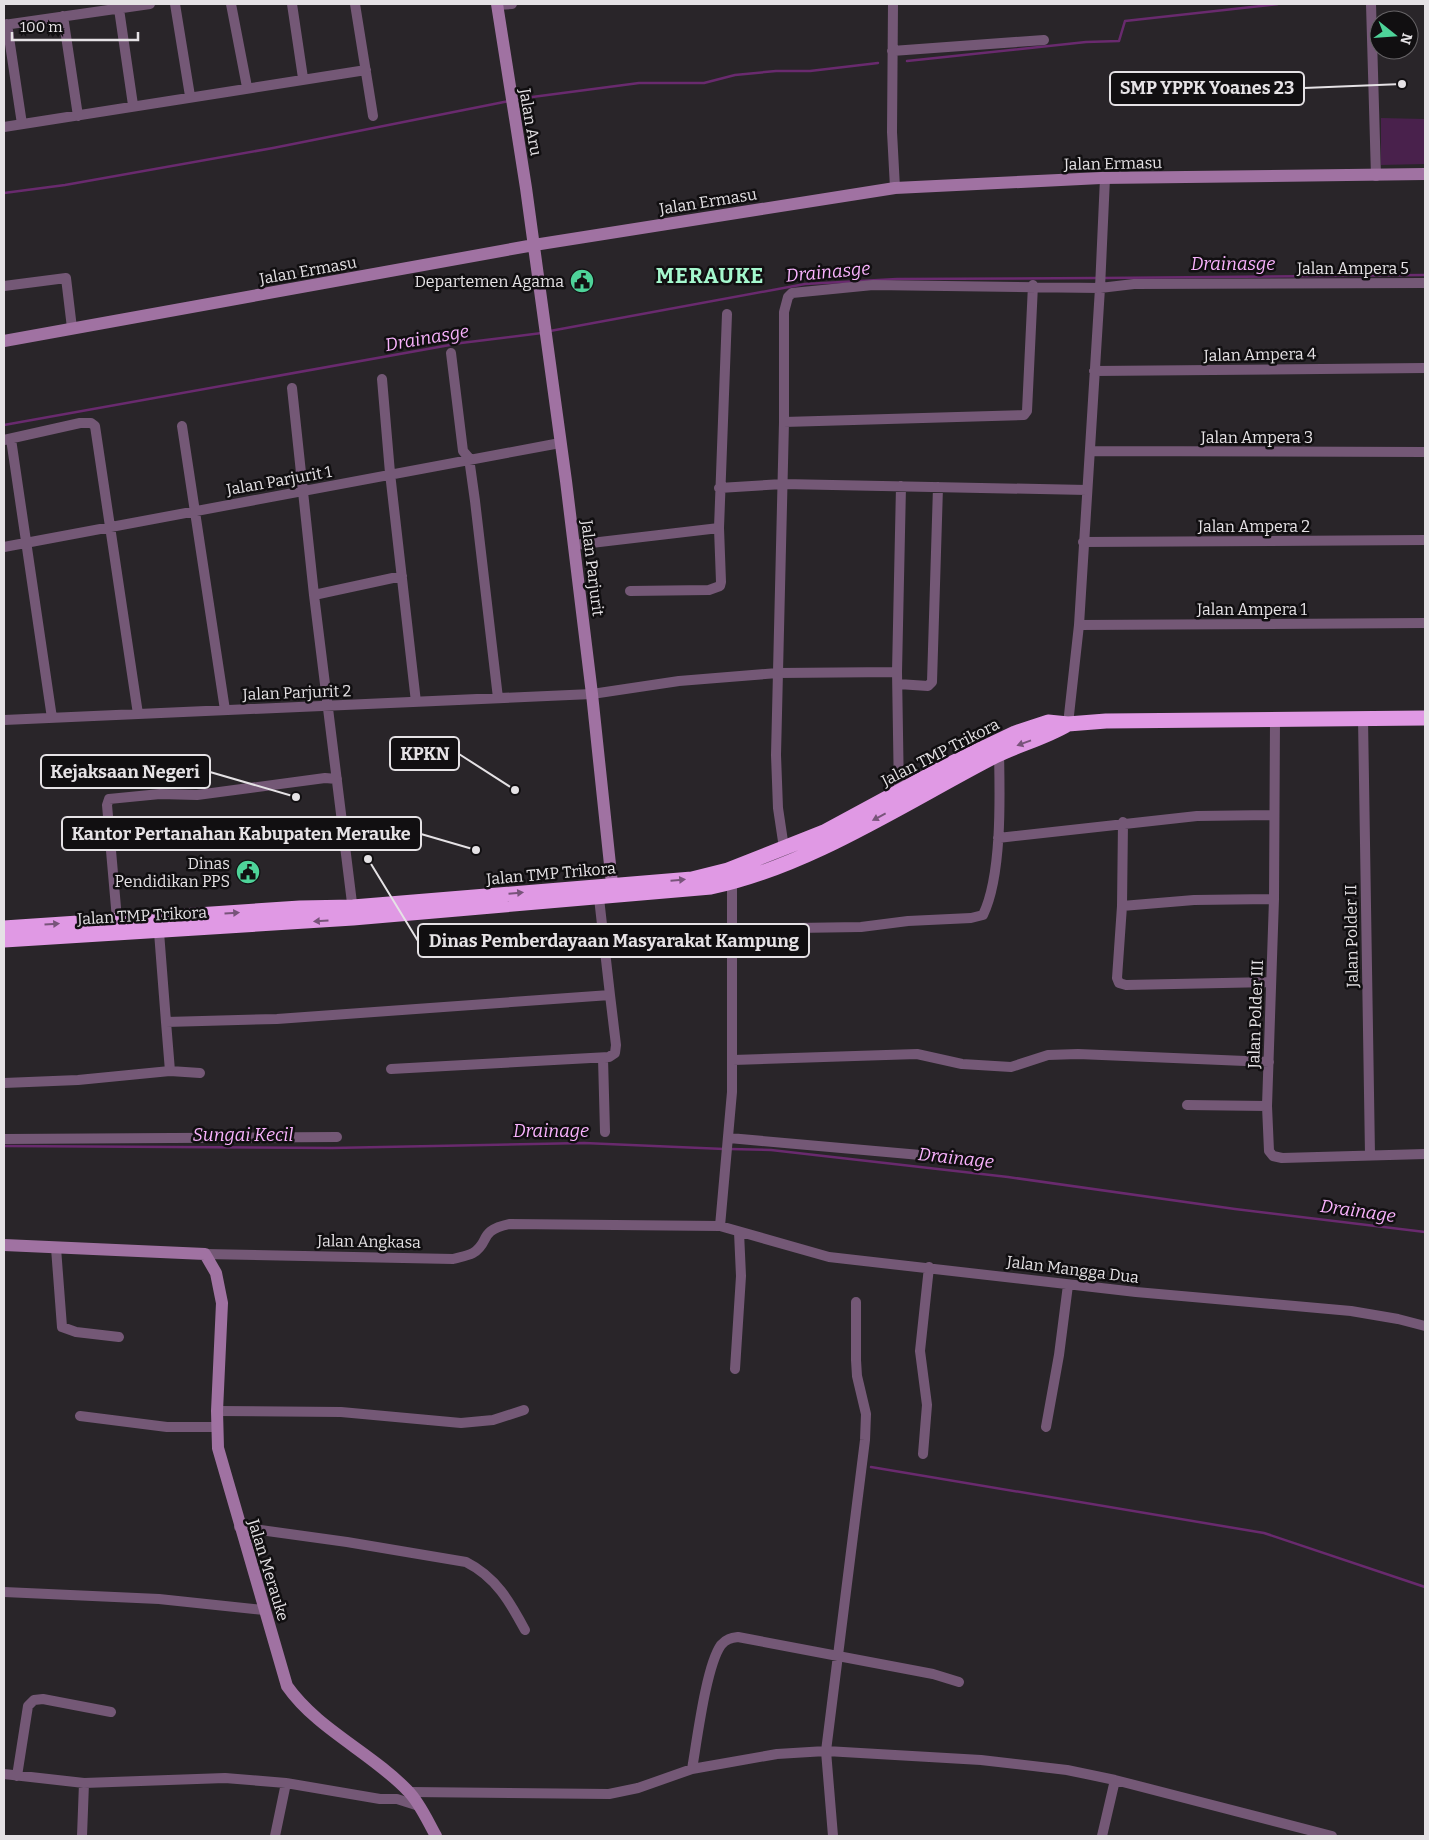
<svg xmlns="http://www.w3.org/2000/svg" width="1429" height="1840" viewBox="0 0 1429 1840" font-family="Bitter,serif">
<rect width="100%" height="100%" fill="#292529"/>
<path fill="#49214c" d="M 1381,118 L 1425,119 L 1425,164 L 1381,165 Z"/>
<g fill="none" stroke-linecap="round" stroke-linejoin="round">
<path stroke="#692a6e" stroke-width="2.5" d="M 907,61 L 1086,42 L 1119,41 L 1125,21 L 1278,4
M 517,99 L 639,83 L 704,83 L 735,75 L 776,71 L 810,71 L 878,63
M 4,193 L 65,185 L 273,148 L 509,101
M 1103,278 L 1425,275
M 550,331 L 805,284 L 897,279 L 1097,278
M 4,425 L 461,343 L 542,333
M 4,1146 L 332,1148 L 584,1143 L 724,1149
M 730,1149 L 771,1150 L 1008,1177 L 1235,1209 L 1425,1232
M 871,1467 L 1264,1533 L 1425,1587"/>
<path stroke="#745876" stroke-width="10" d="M 175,4 L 190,96
M 231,4 L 247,87
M 292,4 L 303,78
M 355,4 L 373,116
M 893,4 L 892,132 L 895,188
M 1371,4 L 1376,176
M 497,5 L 512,4
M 119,9 L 133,105
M 63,16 L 78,116
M 7,24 L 22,124
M 4,25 L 150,4
M 892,51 L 1044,40
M 4,127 L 366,70
M 4,286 L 66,278 L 72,328
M 451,353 L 463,451 L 469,458 L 475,501 L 498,698
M 1094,371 L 1425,368
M 382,379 L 390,473 L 416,702
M 292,388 L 314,595 L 353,911
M 784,422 L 1024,415 L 1027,411 L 1033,285
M 182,426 L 225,710
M 11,439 L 52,718
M 4,440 L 80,423 L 91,423 L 95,426 L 138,714
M 1090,451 L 1425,452
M 719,488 L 783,484 L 1087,490
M 1083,542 L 1425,540
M 574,545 L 719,528 L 727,314
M 4,547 L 560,443
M 630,591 L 709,590 L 720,586 L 721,582 L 719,528
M 314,595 L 402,576
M 1079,625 L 1425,623
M 898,684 L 928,686 L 932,682 L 938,487
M 1363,718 L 1370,1155
M 4,720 L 592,694 L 679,681 L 778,673 L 897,672
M 1275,720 L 1274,899 L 1267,1106 L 1269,1151 L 1273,1156 L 1282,1158 L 1425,1154
M 1068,724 L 1079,625 L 1100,288 L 1105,178
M 899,795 L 897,672 L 901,486
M 1123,822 L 1122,906 L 1117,978 L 1119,983 L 1126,985 L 1271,982
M 998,838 L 1197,816 L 1274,815
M 784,848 L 778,808 L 776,755 L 784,422 L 784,312 L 788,297 L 792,293 L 873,285 L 1100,288 L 1134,284 L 1425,283
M 599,898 L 610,995
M 1122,906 L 1194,900 L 1274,899
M 117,919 L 107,805 L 109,799 L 160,794 L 197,795 L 325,778 L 337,779
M 733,929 L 861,927 L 908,921 L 971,918 L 983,915 C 1002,876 1000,797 999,753
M 159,932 L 166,1022 L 277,1019 L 610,995 L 616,1045 L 615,1053 L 609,1057 L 391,1069
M 166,1022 L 170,1071
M 603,1058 L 605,1132
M 733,1060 L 917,1054 L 962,1064 L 1011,1067 L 1048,1055 L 1078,1054 L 1269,1062
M 4,1083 L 78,1080 L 170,1071 L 200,1073
M 1187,1105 L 1267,1106
M 729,1138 L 943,1157
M 4,1139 L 337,1137
M 720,1226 L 732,1092 L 732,883
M 56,1248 L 62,1327 L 76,1332 L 119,1337
M 205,1254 L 453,1259 C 460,1257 467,1256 473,1253 C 491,1242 477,1231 510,1224 L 720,1226 L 829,1257 L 1136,1292 L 1351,1311 L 1398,1319 L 1425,1326
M 735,1369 L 741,1276 L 739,1232
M 217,1411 L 341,1412 L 461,1423 L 493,1420 L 524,1410
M 80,1416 L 167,1427 L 217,1427
M 1046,1427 L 1059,1355 L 1068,1285
M 923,1454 L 927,1405 L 920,1351 L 929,1267
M 239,1527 L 347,1542 L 466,1562 C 496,1577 510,1602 525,1630
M 4,1592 L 159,1599 L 264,1610
M 692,1769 C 697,1741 706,1666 721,1645 C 726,1639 731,1638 738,1637 L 933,1674 L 959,1682
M 4,1774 L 84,1783 L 225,1778 L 286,1783 L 380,1799 L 397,1799 L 419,1806
M 17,1776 L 28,1706 L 34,1700 L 43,1699 L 111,1712
M 410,1792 L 609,1794 L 638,1788 L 692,1769 L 777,1754 L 826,1751 L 981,1760 L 1067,1770 L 1115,1780 L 1332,1836
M 82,1836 L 84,1783
M 275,1836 L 286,1783
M 833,1836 L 826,1751 L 865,1440 L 866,1414 L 857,1376 L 856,1360 L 856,1302
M 1102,1836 L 1115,1780"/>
<path stroke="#a072a2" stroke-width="12" d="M 497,4 L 526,188 L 566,481 L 592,694 L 613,893
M 4,341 L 534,245 L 895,188 L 1101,178 L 1425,174
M 4,1245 L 205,1254 L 216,1273 L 222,1303 L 217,1411 L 218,1448 L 287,1686 C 317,1729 372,1753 408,1791 C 420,1803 428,1822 436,1836"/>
<path stroke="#e099e4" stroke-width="15" d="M 4,928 L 300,908 L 353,907 L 692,879 L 728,870 L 824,832 L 950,764 L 1015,733 L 1048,722 L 1068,724 L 1106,721 L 1425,718
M 4,940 L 353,918 L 711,887 C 807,867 903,804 989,759 C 1015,745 1043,739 1068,724"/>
</g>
<defs><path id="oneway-solid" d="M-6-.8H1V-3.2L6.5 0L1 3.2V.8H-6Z" transform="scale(1.25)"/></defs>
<g fill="#78547a">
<use href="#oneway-solid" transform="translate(1024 743) rotate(160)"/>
<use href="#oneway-solid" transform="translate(879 817) rotate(152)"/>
<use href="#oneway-solid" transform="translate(678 880) rotate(-5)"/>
<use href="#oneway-solid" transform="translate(516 893) rotate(-5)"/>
<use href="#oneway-solid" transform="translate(232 913) rotate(-4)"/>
<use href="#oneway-solid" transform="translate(321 921) rotate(176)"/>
<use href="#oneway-solid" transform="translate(52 924) rotate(-4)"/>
</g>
<defs>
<g id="civic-disc" transform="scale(1.25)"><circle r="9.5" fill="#4ed399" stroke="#110f11"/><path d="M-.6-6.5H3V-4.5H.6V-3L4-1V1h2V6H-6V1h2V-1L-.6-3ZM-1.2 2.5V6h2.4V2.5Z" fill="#111"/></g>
</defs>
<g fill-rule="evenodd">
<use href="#civic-disc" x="582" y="281"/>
<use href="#civic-disc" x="248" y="872"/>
</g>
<g text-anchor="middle" stroke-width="5" stroke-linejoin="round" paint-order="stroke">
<g font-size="16" fill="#e5e2e5" stroke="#110f11">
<text transform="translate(531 122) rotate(80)" y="6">Jalan Aru</text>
<text transform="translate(1113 163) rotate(-1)" y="6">Jalan Ermasu</text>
<text transform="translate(708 201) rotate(-9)" y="6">Jalan Ermasu</text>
<text x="1353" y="274">Jalan Ampera 5</text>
<text transform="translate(308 270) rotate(-10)" y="6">Jalan Ermasu</text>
<text transform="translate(1260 354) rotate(-1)" y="6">Jalan Ampera 4</text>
<text x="1257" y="443">Jalan Ampera 3</text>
<text transform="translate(279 480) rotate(-10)" y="6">Jalan Parjurit 1</text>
<text x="1254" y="532">Jalan Ampera 2</text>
<text transform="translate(593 568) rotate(83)" y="6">Jalan Parjurit</text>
<text x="1252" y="615">Jalan Ampera 1</text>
<text transform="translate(297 692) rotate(-2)" y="6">Jalan Parjurit 2</text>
<text transform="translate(940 752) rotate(-27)" y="6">Jalan TMP Trikora</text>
<text transform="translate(551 873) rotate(-5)" y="6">Jalan TMP Trikora</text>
<text transform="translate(142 915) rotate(-3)" y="6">Jalan TMP Trikora</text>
<text transform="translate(1351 936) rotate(-91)" y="6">Jalan Polder II</text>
<text transform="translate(1255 1014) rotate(-88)" y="6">Jalan Polder III</text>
<text transform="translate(369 1241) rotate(1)" y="6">Jalan Angkasa</text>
<text transform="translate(1073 1269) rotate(7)" y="6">Jalan Mangga Dua</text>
<text transform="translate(269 1570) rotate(73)" y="6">Jalan Merauke</text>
</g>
<g font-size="16" fill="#e5e2e5" stroke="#110f11" text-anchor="end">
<text x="564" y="287">Departemen Agama</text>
<text x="230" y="869">Dinas<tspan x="230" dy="18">Pendidikan PPS</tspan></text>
</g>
<g font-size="18" font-style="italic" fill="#fab3fe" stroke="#110f11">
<text x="1233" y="270">Drainasge</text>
<text transform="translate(828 272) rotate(-5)" y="6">Drainasge</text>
<text transform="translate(427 338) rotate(-10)" y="6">Drainasge</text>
<text x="551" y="1137">Drainage</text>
<text x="243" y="1141">Sungai Kecil</text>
<text transform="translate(956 1158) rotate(6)" y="6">Drainage</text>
<text transform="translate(1358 1211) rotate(8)" y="6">Drainage</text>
</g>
<g font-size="21" font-weight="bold" letter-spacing="1" fill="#a5f8ce" stroke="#110f11">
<text x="710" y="283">MERAUKE</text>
</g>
</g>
<path fill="none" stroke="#e5e2e5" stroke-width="2" d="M1402 84L1304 88M515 790L459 754M296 797L210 772M476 850L421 834M368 859L418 941"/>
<g fill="#e5e2e5" stroke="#110f11" stroke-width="2">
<circle cx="1402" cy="84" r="5"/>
<circle cx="515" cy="790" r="5"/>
<circle cx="296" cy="797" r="5"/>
<circle cx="476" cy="850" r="5"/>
<circle cx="368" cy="859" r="5"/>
</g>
<g fill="#110f11" stroke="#e5e2e5" stroke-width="2">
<rect x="1110" y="72" width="194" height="33" rx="5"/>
<rect x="390" y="737" width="69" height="33" rx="5"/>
<rect x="41" y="755" width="169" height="33" rx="5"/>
<rect x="62" y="817" width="359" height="33" rx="5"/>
<rect x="418" y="924" width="391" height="33" rx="5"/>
</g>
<g font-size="18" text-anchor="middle" font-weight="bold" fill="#e5e2e5">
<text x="1207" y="94">SMP YPPK Yoanes 23</text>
<text x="425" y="760">KPKN</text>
<text x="125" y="778">Kejaksaan Negeri</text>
<text x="241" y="840">Kantor Pertanahan Kabupaten Merauke</text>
<text x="614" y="947">Dinas Pemberdayaan Masyarakat Kampung</text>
</g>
<rect width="1429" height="1840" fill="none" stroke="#e5e2e5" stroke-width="10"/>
<g transform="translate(1394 35) rotate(107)"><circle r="24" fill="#110f11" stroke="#666366"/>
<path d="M0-4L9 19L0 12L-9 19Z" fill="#4ed399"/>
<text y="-8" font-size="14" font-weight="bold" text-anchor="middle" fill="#e5e2e5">N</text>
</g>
<path d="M12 32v8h126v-8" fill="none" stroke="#e5e2e5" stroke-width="2.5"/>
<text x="20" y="32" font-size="15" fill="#e5e2e5" stroke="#110f11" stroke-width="4" paint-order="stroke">100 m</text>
</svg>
